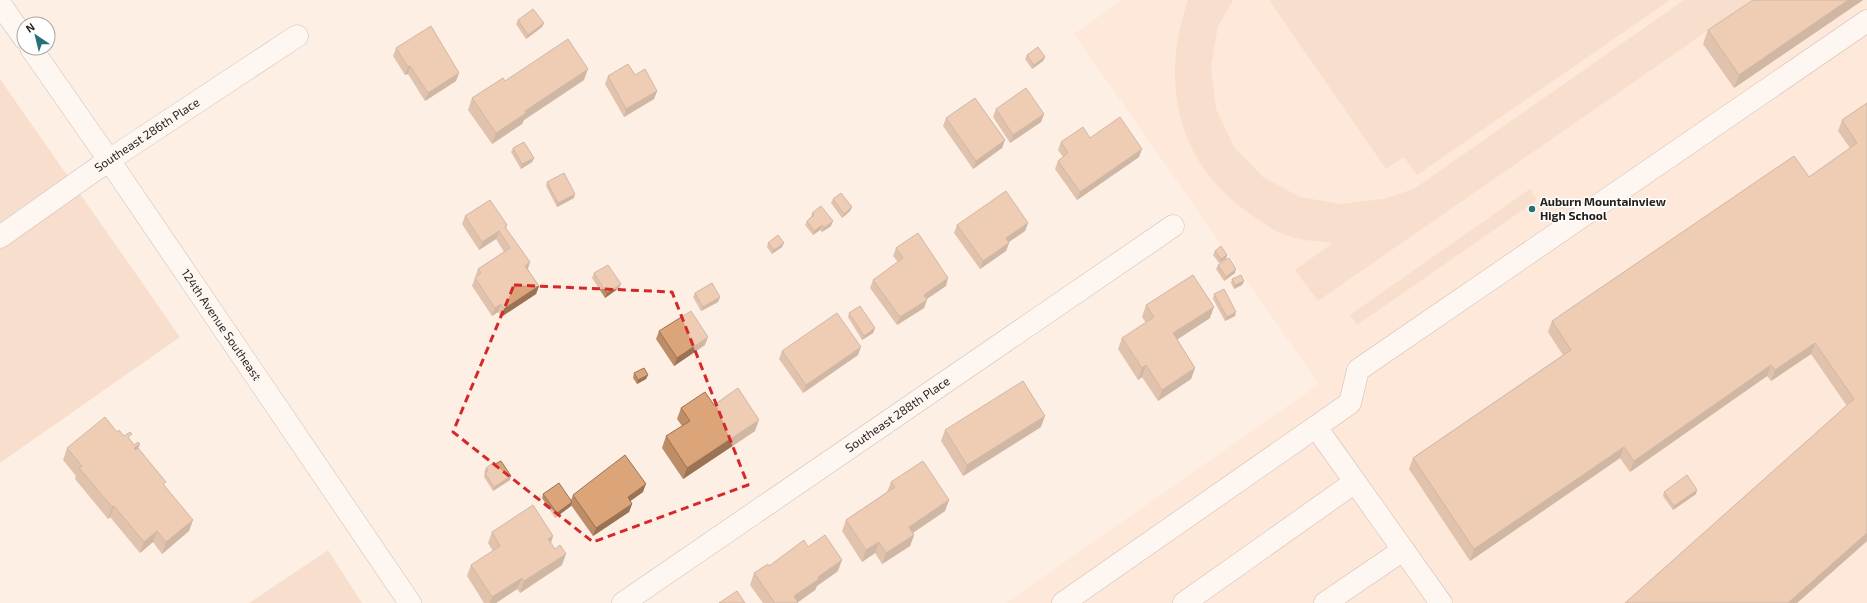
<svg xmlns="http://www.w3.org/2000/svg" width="1867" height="603" viewBox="0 0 1867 603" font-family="'Exo 2',sans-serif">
<rect width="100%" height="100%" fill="#feefe5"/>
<path fill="#fddfc9" d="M 1122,0 L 1867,0 L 1867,603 L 1006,603 L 1319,384 L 1074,34 Z"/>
<path fill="#f2cbaf" d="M 1188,0 L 1233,0 L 1218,26 L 1211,67 L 1216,109 L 1234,147 L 1263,177 L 1300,197 L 1341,204 L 1383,199 L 1414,189 L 1684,0 L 1752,0 L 1318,301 L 1295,270 L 1333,243 C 1319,241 1304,241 1291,237 C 1276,232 1261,222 1249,213 C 1176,163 1160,81 1188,0 Z
M 1269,0 L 1670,0 L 1417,175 L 1404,157 L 1386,169 Z
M 0,79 L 180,337 L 0,463 Z
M 1530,189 L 1537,200 L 1357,325 L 1350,315 Z
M 328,550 L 362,603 L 249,603 Z"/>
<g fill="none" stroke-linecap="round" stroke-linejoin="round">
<g stroke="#998474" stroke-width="23">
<g id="minor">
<path d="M 0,4 L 24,38"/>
<path id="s1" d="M 31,48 L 109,160 L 410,603"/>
<path id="s2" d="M 0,237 L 109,160 L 297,36"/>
<path d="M 1316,427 L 1441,603"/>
<path id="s3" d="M 623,603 L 1173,226"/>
<path d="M 1063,603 L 1350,403 L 1358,370 L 1867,21"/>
<path d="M 1184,603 L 1355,482"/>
<path d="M 1325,603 L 1403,550"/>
</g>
</g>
<use href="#minor" stroke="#fff" stroke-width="22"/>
</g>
<path fill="#bd8d68" d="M 1863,0 L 1734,88 L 1703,44 L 1708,30 Z
M 518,20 L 544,23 L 542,27 L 526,39 L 516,24 Z
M 396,48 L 459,73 L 456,81 L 425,101 L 408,74 L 405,75 L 393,56 Z
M 1027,55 L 1045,57 L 1043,61 L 1032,69 L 1025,59 Z
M 635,75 L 657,91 L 654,99 L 624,117 L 605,84 L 608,76 Z
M 584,80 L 524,120 L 522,124 L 492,144 L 468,110 L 472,98 L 505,81 Z
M 1867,103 L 1867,541 L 1797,603 L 1625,603 L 1847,406 L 1811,354 L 1771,381 L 1767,376 L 1630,472 L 1620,458 L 1470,561 L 1409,469 L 1413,458 L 1563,355 L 1548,332 L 1552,321 L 1809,177 L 1850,148 L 1838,131 L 1842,120 Z
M 996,109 L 1044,114 L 1041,122 L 1010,143 L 993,117 Z
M 946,118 L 1005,140 L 1002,148 L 973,169 L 943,126 Z
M 1090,138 L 1139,157 L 1077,200 L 1055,169 L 1058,161 L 1063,157 L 1058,150 L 1061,142 Z
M 513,148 L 534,158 L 532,162 L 521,169 L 511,152 Z
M 547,182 L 574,198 L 557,207 L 546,186 Z
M 833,199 L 852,207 L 850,211 L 842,218 L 831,203 Z
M 812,213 L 831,226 L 822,232 L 820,230 L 813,235 L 805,225 L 807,221 L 811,217 Z
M 465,216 L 507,225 L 506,229 L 530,262 L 528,269 L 539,286 L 536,294 L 501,317 L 498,312 L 492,316 L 472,286 L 478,269 L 504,252 L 496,239 L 479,250 L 462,224 Z
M 1028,223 L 1025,231 L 1009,242 L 1006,251 L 980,269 L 954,233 L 957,225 Z
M 768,243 L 782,247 L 772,254 L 767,247 Z
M 896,248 L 946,286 L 926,299 L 924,308 L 897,325 L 870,288 L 873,280 L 898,262 L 893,256 Z
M 1215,251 L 1227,255 L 1226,259 L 1219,263 L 1213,255 Z
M 1218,265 L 1235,273 L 1224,281 L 1216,269 Z
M 594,273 L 621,284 L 619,288 L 605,298 L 592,278 Z
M 1232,279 L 1244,281 L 1242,285 L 1234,289 L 1231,283 Z
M 695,293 L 720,297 L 718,302 L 701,311 L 693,297 Z
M 1214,294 L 1235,316 L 1225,321 L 1213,299 Z
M 1146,305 L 1210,318 L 1177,339 L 1195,368 L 1191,379 L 1158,401 L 1142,377 L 1138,380 L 1118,349 L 1122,338 L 1146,323 L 1142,317 Z
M 849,313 L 875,328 L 873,333 L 862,340 L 848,317 Z
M 659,331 L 705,345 L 674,366 L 656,339 Z
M 782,351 L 858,355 L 803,393 L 779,359 Z
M 634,373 L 648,375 L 646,379 L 637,384 L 633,378 Z
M 714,405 L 755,431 L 683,479 L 662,448 L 666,436 L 682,426 L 677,419 L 681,408 Z
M 1041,427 L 963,476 L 941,441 L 945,430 Z
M 117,432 L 130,439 L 134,445 L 140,444 L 138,448 L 165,486 L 189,531 L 162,554 L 153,542 L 140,553 L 110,517 L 108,519 L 75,479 L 76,476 L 63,460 L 67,448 Z
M 495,464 L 510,480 L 493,491 L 484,477 L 485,473 L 484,472 L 486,468 Z
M 891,482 L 949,500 L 945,511 L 913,533 L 914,535 L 910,546 L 882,564 L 875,553 L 862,562 L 842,531 L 846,520 L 887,492 Z
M 643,492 L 630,501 L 632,504 L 629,512 L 593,536 L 571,505 L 571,506 L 555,518 L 542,498 L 543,494 L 571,500 L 573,495 Z
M 1664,492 L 1696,494 L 1673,510 L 1663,496 Z
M 492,532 L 553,536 L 551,543 L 562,565 L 520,593 L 517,589 L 496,603 L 484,603 L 467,576 L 471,565 L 493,551 L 488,543 Z
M 808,547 L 838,571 L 817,586 L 815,590 L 798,602 L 798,603 L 763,603 L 750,585 L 754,573 Z"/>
<path fill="#9a7355" d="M 1848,0 L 1863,0 L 1734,88 L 1739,75 Z
M 544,23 L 542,27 L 526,39 L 528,35 Z
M 1045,57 L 1043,61 L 1032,69 L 1034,65 Z
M 410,66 L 408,74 L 405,75 L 408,67 Z
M 588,69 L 584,80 L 524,120 L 522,124 L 492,144 L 496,133 L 525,111 Z
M 459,73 L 456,81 L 425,101 L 428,93 Z
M 657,91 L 654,99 L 624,117 L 626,109 Z
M 1044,114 L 1041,122 L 1010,143 L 1013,135 Z
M 1005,140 L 1002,148 L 973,169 L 976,161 Z
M 1142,149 L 1139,157 L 1077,200 L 1080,192 Z
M 534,158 L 532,162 L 521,169 L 522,164 Z
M 575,194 L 574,198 L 557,207 L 558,203 Z
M 852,207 L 850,211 L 842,218 L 844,214 Z
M 833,221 L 831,226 L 822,232 L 824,228 Z
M 1028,223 L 1025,231 L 1003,246 L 1006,238 Z
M 822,225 L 820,230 L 813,235 L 814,231 Z
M 499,231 L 496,239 L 479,250 L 482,242 Z
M 784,243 L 782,247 L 772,254 L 774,250 Z
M 1009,243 L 1006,251 L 980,269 L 983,261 Z
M 1227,255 L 1226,259 L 1219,263 L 1221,259 Z
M 530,262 L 527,270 L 525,266 Z
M 1236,269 L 1235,273 L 1224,281 L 1226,277 Z
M 948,278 L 946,286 L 921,303 L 924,295 Z
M 1244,281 L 1242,285 L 1234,289 L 1235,285 Z
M 621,284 L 619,288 L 605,298 L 607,293 Z
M 539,286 L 536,294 L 501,317 L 504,309 Z
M 720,297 L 718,302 L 701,311 L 703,307 Z
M 927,300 L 924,308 L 897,325 L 900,317 Z
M 501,304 L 498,312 L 492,316 L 495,308 Z
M 1214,307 L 1210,318 L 1169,345 L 1173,333 Z
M 1236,312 L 1235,316 L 1225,321 L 1227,317 Z
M 875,328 L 873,333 L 862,340 L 864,336 Z
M 708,337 L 705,345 L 674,366 L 677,358 Z
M 1815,343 L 1811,354 L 1771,381 L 1775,370 Z
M 861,347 L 858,355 L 803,393 L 806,385 Z
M 1146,365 L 1142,377 L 1138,380 L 1142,368 Z
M 1771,365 L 1767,376 L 1630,472 L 1634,461 Z
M 1195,368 L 1191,379 L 1158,401 L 1162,390 Z
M 648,375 L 646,379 L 637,384 L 638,380 Z
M 1045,416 L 1041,427 L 963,476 L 967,465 Z
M 759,420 L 755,431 L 683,479 L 687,468 Z
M 140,444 L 135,455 L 134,448 Z
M 1624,447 L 1620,458 L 1470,561 L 1474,549 Z
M 511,476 L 510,480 L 493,491 L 494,487 Z
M 646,484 L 643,492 L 625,505 L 628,497 Z
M 1697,490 L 1696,494 L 1673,510 L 1674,506 Z
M 949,500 L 945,511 L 905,538 L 909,527 Z
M 572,502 L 571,506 L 555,518 L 557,513 Z
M 632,504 L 629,512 L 593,536 L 596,528 Z
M 114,506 L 110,517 L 108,519 L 112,507 Z
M 193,520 L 189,531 L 162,554 L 166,542 Z
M 157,531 L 153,542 L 140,553 L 144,542 Z
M 1867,533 L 1867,541 L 1797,603 L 1788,603 Z
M 914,535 L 910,546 L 882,564 L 886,553 Z
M 553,536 L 549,547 L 548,539 Z
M 879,542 L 875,553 L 862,562 L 866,550 Z
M 566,554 L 562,565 L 520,593 L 524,581 Z
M 842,560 L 838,571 L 817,586 L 815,590 L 797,603 L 794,596 L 818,577 Z
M 522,578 L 517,589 L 496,603 L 490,603 L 492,597 Z"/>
<path fill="#dca479" stroke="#9a7355" d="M 1753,0 L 1848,0 L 1739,75 L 1708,30 Z
M 533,9 L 544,23 L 528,35 L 518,20 Z
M 431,26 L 459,73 L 428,93 L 410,66 L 408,67 L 396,48 Z
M 568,39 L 588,69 L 525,111 L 526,113 L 496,133 L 472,98 L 503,78 L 505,81 Z
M 1038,47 L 1045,57 L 1034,65 L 1027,55 Z
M 628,64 L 635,75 L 645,69 L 657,91 L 626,109 L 608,76 Z
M 1026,88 L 1044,114 L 1013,135 L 996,109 Z
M 975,98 L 1005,140 L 976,161 L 946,118 Z
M 1867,103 L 1867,533 L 1788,603 L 1625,603 L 1854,399 L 1815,343 L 1775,370 L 1771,365 L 1634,461 L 1624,447 L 1474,549 L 1413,458 L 1571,350 L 1552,321 L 1794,156 L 1809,177 L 1857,143 L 1842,120 Z
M 1120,117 L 1142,149 L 1080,192 L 1058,161 L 1068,153 L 1061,142 L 1083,127 L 1090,138 Z
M 524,142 L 534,158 L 522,164 L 513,148 Z
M 564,173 L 575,194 L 558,203 L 547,182 Z
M 1006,191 L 1028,223 L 1006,238 L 1009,243 L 983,261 L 957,225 Z
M 841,193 L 852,207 L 844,214 L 833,199 Z
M 490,200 L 507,225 L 505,227 L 530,262 L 525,266 L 539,286 L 504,309 L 501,304 L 495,308 L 475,278 L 481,273 L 478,269 L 510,248 L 499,231 L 482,242 L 465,216 Z
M 821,206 L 833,221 L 824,228 L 822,225 L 814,231 L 807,221 L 814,215 L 812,213 Z
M 918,233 L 948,278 L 924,295 L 927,300 L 900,317 L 873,280 L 903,258 L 896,248 Z
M 778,235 L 784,243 L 774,250 L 768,243 Z
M 1221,246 L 1227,255 L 1221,259 L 1215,251 Z
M 1229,258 L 1236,269 L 1226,277 L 1218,265 Z
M 608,265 L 621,284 L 607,293 L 594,273 Z
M 1193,275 L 1214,307 L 1173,333 L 1195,368 L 1162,390 L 1146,365 L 1142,368 L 1122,338 L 1154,317 L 1146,305 Z
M 1241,275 L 1244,281 L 1235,285 L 1232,279 Z
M 712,283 L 720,297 L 703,307 L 695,293 Z
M 1224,289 L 1236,312 L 1227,317 L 1214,294 Z
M 860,306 L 875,328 L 864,336 L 849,313 Z
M 691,311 L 708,337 L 677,358 L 659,331 Z
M 837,313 L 861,347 L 806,385 L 782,351 Z
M 644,368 L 648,375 L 638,380 L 634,373 Z
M 1023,381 L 1045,416 L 967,465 L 945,430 Z
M 738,388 L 759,420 L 687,468 L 666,436 L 690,421 L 681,408 L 705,392 L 714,405 Z
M 105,417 L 117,432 L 119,430 L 124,436 L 130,432 L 132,434 L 128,437 L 134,445 L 138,442 L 140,444 L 134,448 L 135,450 L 138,448 L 166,482 L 163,484 L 193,520 L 166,542 L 157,531 L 144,542 L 114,506 L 112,507 L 79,468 L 82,466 L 67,448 Z
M 625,455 L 646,484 L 628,497 L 632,504 L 596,528 L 573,495 Z
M 501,461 L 511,476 L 494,487 L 485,473 L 488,471 L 486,468 L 494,462 L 495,464 Z
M 923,461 L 949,500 L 909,527 L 914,535 L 886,553 L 879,542 L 866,550 L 846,520 L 895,487 L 891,482 Z
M 1687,475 L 1697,490 L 1674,506 L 1664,492 Z
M 559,483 L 572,502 L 557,513 L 543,494 Z
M 533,505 L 553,536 L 548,539 L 555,549 L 560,545 L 566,554 L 524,581 L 522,578 L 492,597 L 471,565 L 500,546 L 492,532 Z
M 825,535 L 842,560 L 818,577 L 819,579 L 794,596 L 798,603 L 775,603 L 754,573 L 768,564 L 769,566 L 804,540 L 808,547 Z
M 737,591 L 745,603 L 719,603 Z"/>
<path d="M0 0H1867V603H0ZM 514,285 L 672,292 L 748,485 L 593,542 L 453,432 Z" fill="#feefe5" fill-opacity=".55" fill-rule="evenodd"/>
<path fill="none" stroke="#d62828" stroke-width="3" stroke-dasharray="8 5" stroke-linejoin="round" d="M 514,285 L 672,292 L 748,485 L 593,542 L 453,432 Z"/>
<circle fill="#286f7c" stroke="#fff" stroke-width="1.5" cx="1532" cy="209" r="4"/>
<g text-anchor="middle" stroke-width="3" stroke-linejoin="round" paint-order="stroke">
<g font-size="12" fill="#271e18" stroke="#fff">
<text dy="4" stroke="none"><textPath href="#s2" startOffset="179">Southeast 286th Place</textPath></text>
<text dy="4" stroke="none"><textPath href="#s1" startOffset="336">124th Avenue Southeast</textPath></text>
<text dy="4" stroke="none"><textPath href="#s3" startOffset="333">Southeast 288th Place</textPath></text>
</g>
<g font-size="12" font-weight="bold" fill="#271e18" stroke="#fff" text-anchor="start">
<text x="1540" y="206">Auburn Mountainview<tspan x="1540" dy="14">High School</tspan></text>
</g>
</g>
<g transform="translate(36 36) rotate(325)"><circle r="19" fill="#ffffff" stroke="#a9a5a3"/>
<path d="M0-3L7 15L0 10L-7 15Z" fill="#286f7c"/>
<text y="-6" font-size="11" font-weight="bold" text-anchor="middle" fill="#271e18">N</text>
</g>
</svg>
